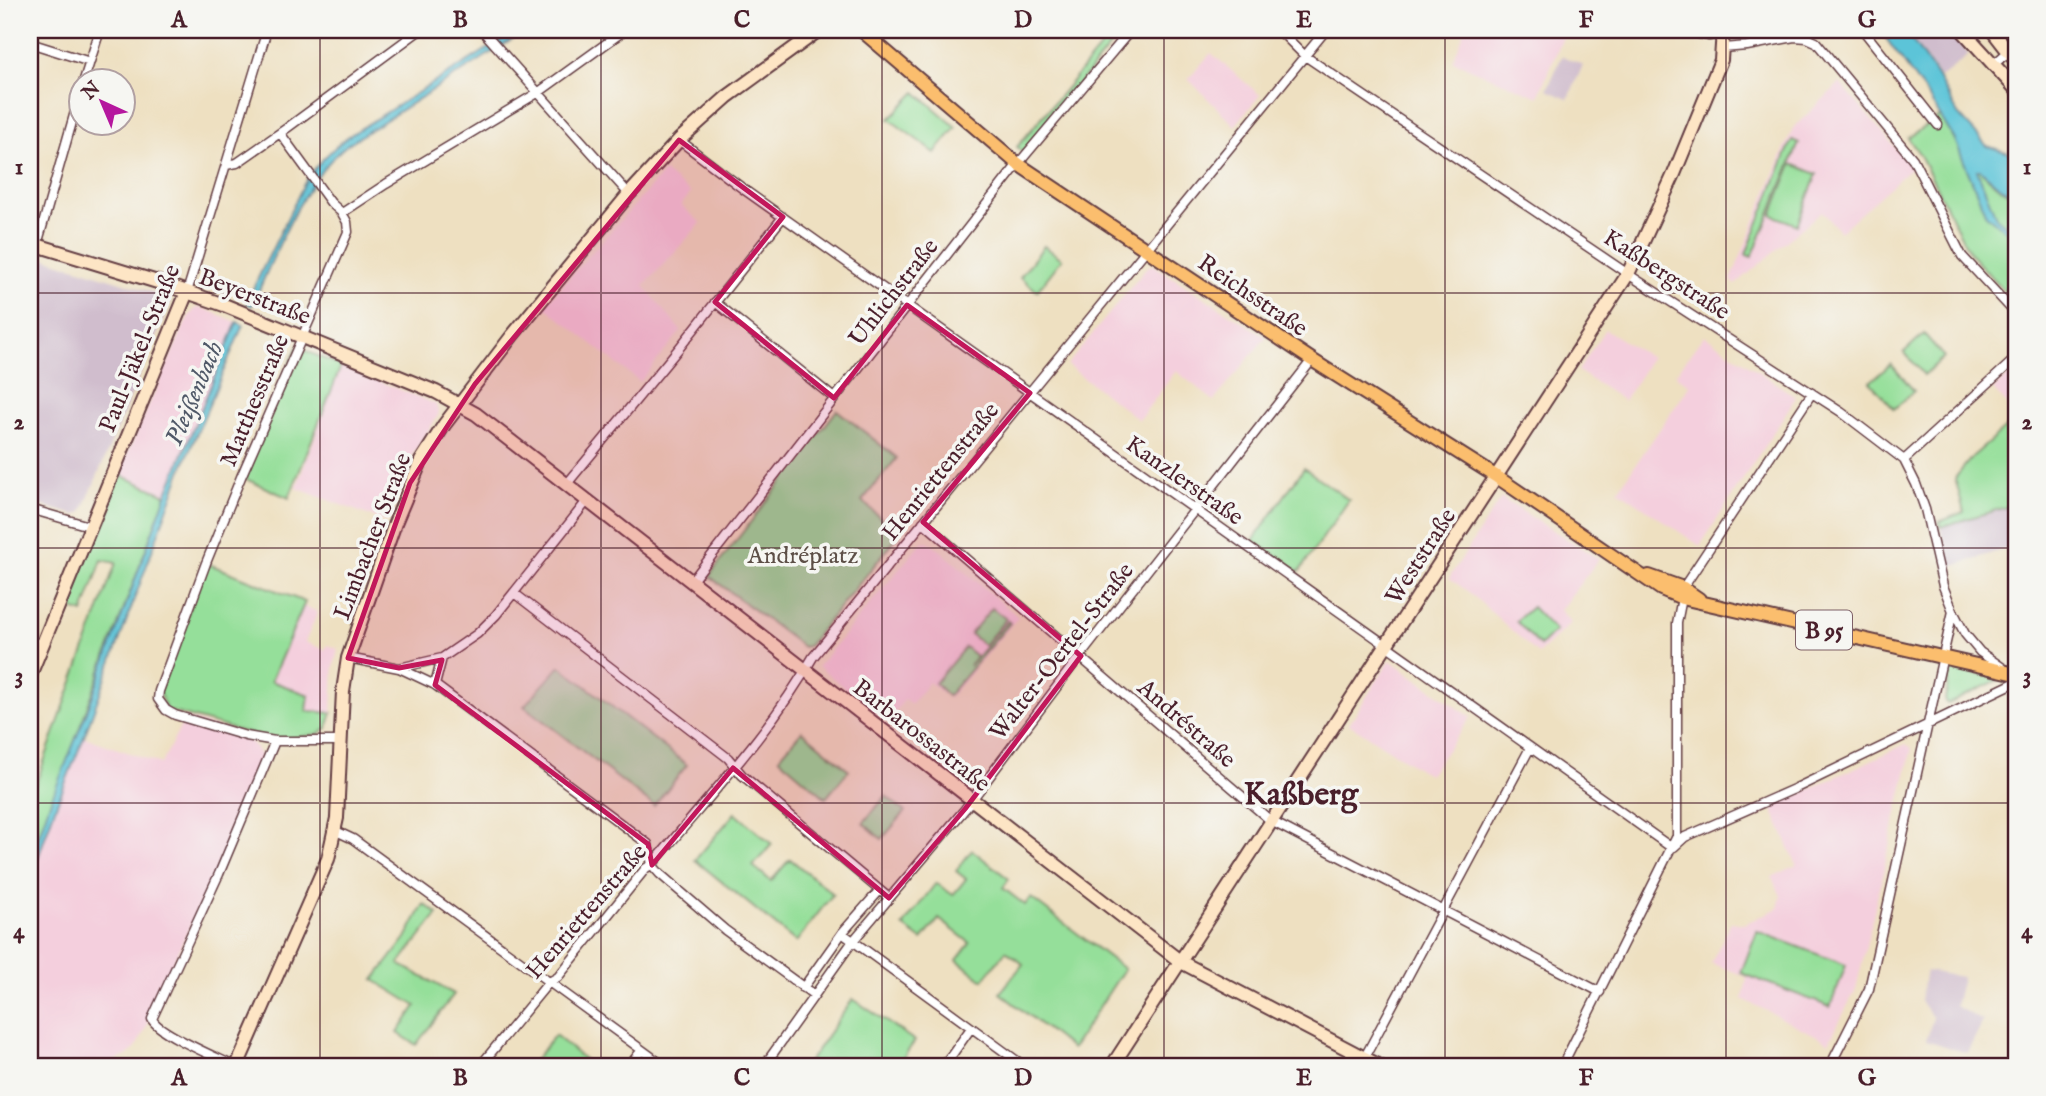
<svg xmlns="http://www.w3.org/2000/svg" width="2046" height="1096" viewBox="0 0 2046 1096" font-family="'IM FELL English',serif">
<rect width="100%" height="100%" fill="#f6f6f2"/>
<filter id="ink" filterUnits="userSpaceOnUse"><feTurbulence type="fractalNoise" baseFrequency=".0143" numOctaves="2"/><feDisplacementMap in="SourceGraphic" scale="14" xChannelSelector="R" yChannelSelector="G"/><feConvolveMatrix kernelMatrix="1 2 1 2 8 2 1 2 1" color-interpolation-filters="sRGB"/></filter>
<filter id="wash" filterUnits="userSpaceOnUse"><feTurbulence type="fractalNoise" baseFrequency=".00686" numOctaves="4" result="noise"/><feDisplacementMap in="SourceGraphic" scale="28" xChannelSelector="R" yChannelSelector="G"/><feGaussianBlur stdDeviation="1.57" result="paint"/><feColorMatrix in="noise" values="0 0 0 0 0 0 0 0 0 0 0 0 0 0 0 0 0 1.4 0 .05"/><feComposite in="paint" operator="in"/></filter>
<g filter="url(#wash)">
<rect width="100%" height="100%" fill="#eee0c1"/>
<path fill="#f4cfdd" d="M 1465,30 L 1566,30 L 1538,97 L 1453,61 Z
M 1211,53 L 1260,95 L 1235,126 L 1188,79 Z
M 1840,83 L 1912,167 L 1840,232 L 1822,211 L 1735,285 L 1731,280 L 1793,128 Z
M 664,172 L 691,193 L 681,205 L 701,223 L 644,286 L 681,331 L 640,382 L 544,306 Z
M 1153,265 L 1266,337 L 1214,401 L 1176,371 L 1139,420 L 1067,365 L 1148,266 Z
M 200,307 L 237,322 L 166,495 L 118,474 L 188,317 L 195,309 Z
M 1605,329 L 1651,358 L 1624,401 L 1578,371 Z
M 1704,335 L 1796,397 L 1700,546 L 1618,490 L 1690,385 L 1675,375 Z
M 341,366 L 436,404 L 439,414 L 411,458 L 386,522 L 296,488 Z
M 2016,368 L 2016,416 L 1993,389 Z
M 1501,498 L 1599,559 L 1560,610 L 1571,623 L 1538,654 L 1470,593 L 1449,578 Z
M 926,541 L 933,544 L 1018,617 L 949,698 L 929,682 L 911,704 L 905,699 L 890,718 L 878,709 L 875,713 L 818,666 L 922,542 Z
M 303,606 L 318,612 L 305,642 L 325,650 L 327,645 L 338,649 L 334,667 L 332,713 L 307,711 L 309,695 L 271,681 Z
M 1390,660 L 1471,717 L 1429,775 L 1349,724 Z
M 185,718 L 246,736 L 260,754 L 261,765 L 225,852 L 148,1016 L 148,1024 L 135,1049 L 126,1056 L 102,1066 L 30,1066 L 30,881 L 55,808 L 84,737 L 161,764 Z
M 1906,744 L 1912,748 L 1856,989 L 1829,1042 L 1743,999 L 1747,977 L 1711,963 L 1731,922 L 1744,924 L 1778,908 L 1781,896 L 1772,877 L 1797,865 L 1771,807 Z"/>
<path fill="#d0bdcd" d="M 1927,30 L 1950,30 L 1969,55 L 1940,78 L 1912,38 Z
M 1562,56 L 1583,65 L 1568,99 L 1547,90 Z
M 35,255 L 168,297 L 171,302 L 82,512 L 75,515 L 30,502 L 30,272 Z
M 2016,504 L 2016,545 L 1951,567 L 1941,527 Z
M 1926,971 L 1962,977 L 1955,1006 L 1983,1021 L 1967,1053 L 1926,1040 L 1933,1018 L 1920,1001 Z"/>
<path fill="#95df9a" stroke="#707f62" stroke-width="2" d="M 1115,30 L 1123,30 L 1023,153 L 1017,147 Z
M 916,92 L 956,127 L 935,153 L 889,119 Z
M 1940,116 C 1958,143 1985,185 2016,196 L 2016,304 L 1970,254 L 1920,155 L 1908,138 Z
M 1792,140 L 1799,143 L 1752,257 L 1746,255 L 1750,244 Z
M 1792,164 L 1817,174 L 1797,225 L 1772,215 Z
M 1044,246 L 1062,259 L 1037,291 L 1020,277 Z
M 1924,334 L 1944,357 L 1924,375 L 1904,352 Z
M 297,347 L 341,366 L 289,498 L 241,477 Z
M 1891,364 L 1914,391 L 1894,409 L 1870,382 Z
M 837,410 L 897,458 L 862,501 L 899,535 L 808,646 L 803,647 L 709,576 Z
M 2008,426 L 2015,433 L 2005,449 L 2016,492 L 2016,504 L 1941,527 L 1939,522 L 1964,512 L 1955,478 L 1972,457 Z
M 1304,468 L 1349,500 L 1299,572 L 1253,541 Z
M 118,474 L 166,495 L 30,862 L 30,800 L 116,563 L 102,560 L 83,613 L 67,607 Z
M 206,563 L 305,602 L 271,681 L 309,695 L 307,711 L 332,713 L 327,728 L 318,734 L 275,741 L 166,710 L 159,691 Z
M 1532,607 L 1555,631 L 1540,646 L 1516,621 Z
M 992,608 L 1006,619 L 984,645 L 970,634 Z
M 1008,621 L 1010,623 L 948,696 L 935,683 L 965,647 L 976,656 L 969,666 Z
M 560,666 L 687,765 L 654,806 L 524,706 Z
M 1953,669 L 1997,678 L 1998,680 L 1948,704 L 1945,700 L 1950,673 Z
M 802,731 L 849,770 L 826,798 L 779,758 Z
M 886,796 L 905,812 L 882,839 L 863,823 Z
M 735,813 L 772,844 L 753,866 L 771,881 L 790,859 L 833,894 L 796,942 L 695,860 Z
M 972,850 L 1009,879 L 1003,888 L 1025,905 L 1031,898 L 1124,969 L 1072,1049 L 1000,993 L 1023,964 L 1006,951 L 983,980 L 957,960 L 970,943 L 939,919 L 922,940 L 903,926 L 936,883 L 953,895 L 966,879 L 956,871 Z
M 424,904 L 438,914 L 399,964 L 454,994 L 416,1045 L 398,1033 L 416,1006 L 374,980 L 406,938 Z
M 1757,931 L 1846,965 L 1830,1007 L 1741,973 Z
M 853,999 L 915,1041 L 897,1066 L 806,1066 Z
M 555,1035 L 586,1061 L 582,1066 L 530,1066 Z"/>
<path fill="#5cc4d8" stroke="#537282" stroke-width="2" d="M 518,30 L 527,30 L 348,144 C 303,179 275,254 252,306 L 246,303 L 304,184 C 315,165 330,151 347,137 Z
M 1880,30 L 1905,30 L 1937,76 L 1958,114 L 1987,146 L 2009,153 L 2016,160 L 2016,196 C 2001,190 1993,180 1980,170 L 1977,170 L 1996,217 L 2016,234 L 2016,239 L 1986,215 L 1955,140 L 1929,98 Z
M 237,322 L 243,325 L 183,466 L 84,737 L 55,808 L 30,881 L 30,862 L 49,805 L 89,706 L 166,495 Z"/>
</g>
<g filter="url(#ink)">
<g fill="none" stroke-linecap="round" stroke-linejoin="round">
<g stroke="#633c42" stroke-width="11">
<path id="street" d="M 482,30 L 629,194
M 1279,30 L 1305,56 L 1634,278 L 1841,412 L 1904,460 L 1916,484 L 1925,509 L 1943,586 L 1953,611 L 1965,634 L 1980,652 L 2003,668
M 1681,30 L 1709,36 L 1722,34
M 1863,30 L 1938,125
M 30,43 L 90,62
M 1723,48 L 1747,46 L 1794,37 L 1807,38 L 1816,42 L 1913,159 L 1962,256 L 2016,314
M 1993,65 L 2016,45
M 84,80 L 100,30
M 280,133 L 331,203 L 342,213 L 347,222 L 348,232 L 241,477 L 206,563 L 159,691 L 158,699 L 166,710 L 175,715 L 246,736 L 275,741 L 342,741
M 679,140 L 746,191 L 1672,848
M 226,165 L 237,163 L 287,128 L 420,30
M 342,213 L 386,184 L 539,92 L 625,30
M 37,245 L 80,94
M 187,292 L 267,30
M 715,302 L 834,398
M 1904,460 L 2016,358
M 566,485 L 680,347 L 783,217
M 30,509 L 89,526
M 923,522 L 1271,821 L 1600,992
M 691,582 L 1018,164 L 1131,30
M 1683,588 L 1812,393
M 514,593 L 728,758 L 742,775 L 889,898
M 30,642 L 42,644
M 348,658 L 399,668 L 435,685 L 648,844 L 652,865 L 660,874 L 725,930 L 814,995
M 399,668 L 442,658 L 477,634 L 496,615 L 587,501
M 435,685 L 442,658
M 336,831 L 353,839 L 664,1066
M 1674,847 L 1685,837 L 1794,789 L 2016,682
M 842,933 L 1024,1066
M 803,988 L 842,933 L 879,891
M 234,1066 C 218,1058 158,1033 152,1019 L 219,874 L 275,741
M 480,1066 L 549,982 L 558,977 L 646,868 L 652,865 C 707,798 770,733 813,657 L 1326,30
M 629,1066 L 642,1050
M 764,1066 L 853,941 L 965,809 L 1074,664 L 1312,360
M 944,1066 L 971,1028
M 1360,1066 L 1530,748
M 1562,1066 L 1677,836 L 1677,623 L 1682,598
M 1830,1066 L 1869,989 L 1953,611"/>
</g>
<g stroke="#633c42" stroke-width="16">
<path id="secondary" d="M 1962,30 L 2016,89
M 1992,30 L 2016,61
M 30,243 L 164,284 L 224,305 L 436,392 L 476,414 L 1181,962 L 1380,1066
M 30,675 L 187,292
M 237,1066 L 328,859 L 337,818 L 343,691 L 348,658 L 395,523 L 421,461 L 444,425 L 512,336 L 629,194 L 679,140 L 727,97 L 819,30
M 1112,1066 L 1628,274 L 1674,174 L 1721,60 L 1723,30"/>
</g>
<g stroke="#633c42" stroke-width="16">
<path id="primary" d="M 861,30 L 1018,164 L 1312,360 L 1497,477 L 1661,589 L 1682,598 L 2016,674
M 1649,576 L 1683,588 L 1699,599"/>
</g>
<use href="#street" stroke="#fff" stroke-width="8"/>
<use href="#secondary" stroke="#fde5c5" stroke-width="12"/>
<use href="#primary" stroke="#fbbe6e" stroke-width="12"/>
</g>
</g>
<path fill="#c2185b" fill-opacity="0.2" stroke="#c2185b" stroke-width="5" stroke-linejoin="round" d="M 679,140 L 783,217 L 715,302 L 834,398 L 907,305 L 1030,393 L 923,522 L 1081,656 L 965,809 L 889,898 L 733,768 L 652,865 L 648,844 L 435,685 L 442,660 L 399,668 L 348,658 L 410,483 L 475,384 Z"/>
<path fill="none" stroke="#4a1f2b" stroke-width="2" stroke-opacity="0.55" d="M 320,30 L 320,1066M 601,30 L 601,1066M 882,30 L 882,1066M 1164,30 L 1164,1066M 1445,30 L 1445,1066M 1726,30 L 1726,1066M 30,293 L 2016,293M 30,548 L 2016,548M 30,803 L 2016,803"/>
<g text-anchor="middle" stroke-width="7" stroke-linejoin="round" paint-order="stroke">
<rect fill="#f6f6f2" stroke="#7e6067" stroke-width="2" x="1796" y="610.5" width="56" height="39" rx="5"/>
<g font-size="23" font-weight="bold" fill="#4a1f2b">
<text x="1824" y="638">B 95</text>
</g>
<g font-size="24" fill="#4a1f2b" stroke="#f6f6f2">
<text transform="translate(1667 274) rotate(33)" y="8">Kaßbergstraße</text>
<text transform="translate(893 292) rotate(-52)" y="8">Uhlichstraße</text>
<text transform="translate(1253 295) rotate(34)" y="8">Reichsstraße</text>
<text transform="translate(255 296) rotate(21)" y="8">Beyerstraße</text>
<text transform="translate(139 348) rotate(-68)" y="8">Paul-Jäkel-Straße</text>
<text transform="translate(254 400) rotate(-67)" y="8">Matthesstraße</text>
<text transform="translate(940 471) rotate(-51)" y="8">Henriettenstraße</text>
<text transform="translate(1185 480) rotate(35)" y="8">Kanzlerstraße</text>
<text transform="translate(372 536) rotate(-69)" y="8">Limbacher Straße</text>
<text transform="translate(1420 556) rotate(-57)" y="8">Weststraße</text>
<text transform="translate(1061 651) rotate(-52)" y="8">Walter-Oertel-Straße</text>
<text transform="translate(1187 723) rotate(41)" y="8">Andréstraße</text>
<text transform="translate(922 735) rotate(38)" y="8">Barbarossastraße</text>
<text transform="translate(586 911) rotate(-49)" y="8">Henriettenstraße</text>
</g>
<g font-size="24" fill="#5d4f47" stroke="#f6f6f2">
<text x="803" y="563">Andréplatz</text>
</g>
<g font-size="26" font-style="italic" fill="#505968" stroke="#f6f6f2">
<text transform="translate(193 393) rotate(-67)" y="9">Pleißenbach</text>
</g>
<g font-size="32" font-weight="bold" fill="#4a1f2b" stroke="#f6f6f2">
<text x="1301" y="804">Kaßberg</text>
</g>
</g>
<rect width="2046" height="1096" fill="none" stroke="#f6f6f2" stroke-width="77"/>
<g transform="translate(102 102) rotate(316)"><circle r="33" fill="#f6f6f2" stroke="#b1a0a2" stroke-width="2"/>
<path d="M0-5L12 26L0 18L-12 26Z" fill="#b5179e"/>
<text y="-10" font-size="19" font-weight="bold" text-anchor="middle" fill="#4a1f2b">N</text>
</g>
<rect x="38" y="38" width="1970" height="1020" fill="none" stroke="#4a1f2b" stroke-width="2.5"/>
<g font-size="23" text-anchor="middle" font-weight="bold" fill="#4a1f2b">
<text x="179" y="27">A</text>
<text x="460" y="27">B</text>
<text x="742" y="27">C</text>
<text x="1023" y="27">D</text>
<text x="1304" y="27">E</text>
<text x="1586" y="27">F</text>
<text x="1867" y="27">G</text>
<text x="19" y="174">1</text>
<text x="2027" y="174">1</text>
<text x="19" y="429">2</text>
<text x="2027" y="429">2</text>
<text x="19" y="683">3</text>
<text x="2027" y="683">3</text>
<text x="19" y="938">4</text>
<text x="2027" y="938">4</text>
<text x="179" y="1085">A</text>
<text x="460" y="1085">B</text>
<text x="742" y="1085">C</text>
<text x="1023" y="1085">D</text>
<text x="1304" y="1085">E</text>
<text x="1586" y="1085">F</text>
<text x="1867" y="1085">G</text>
</g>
</svg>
